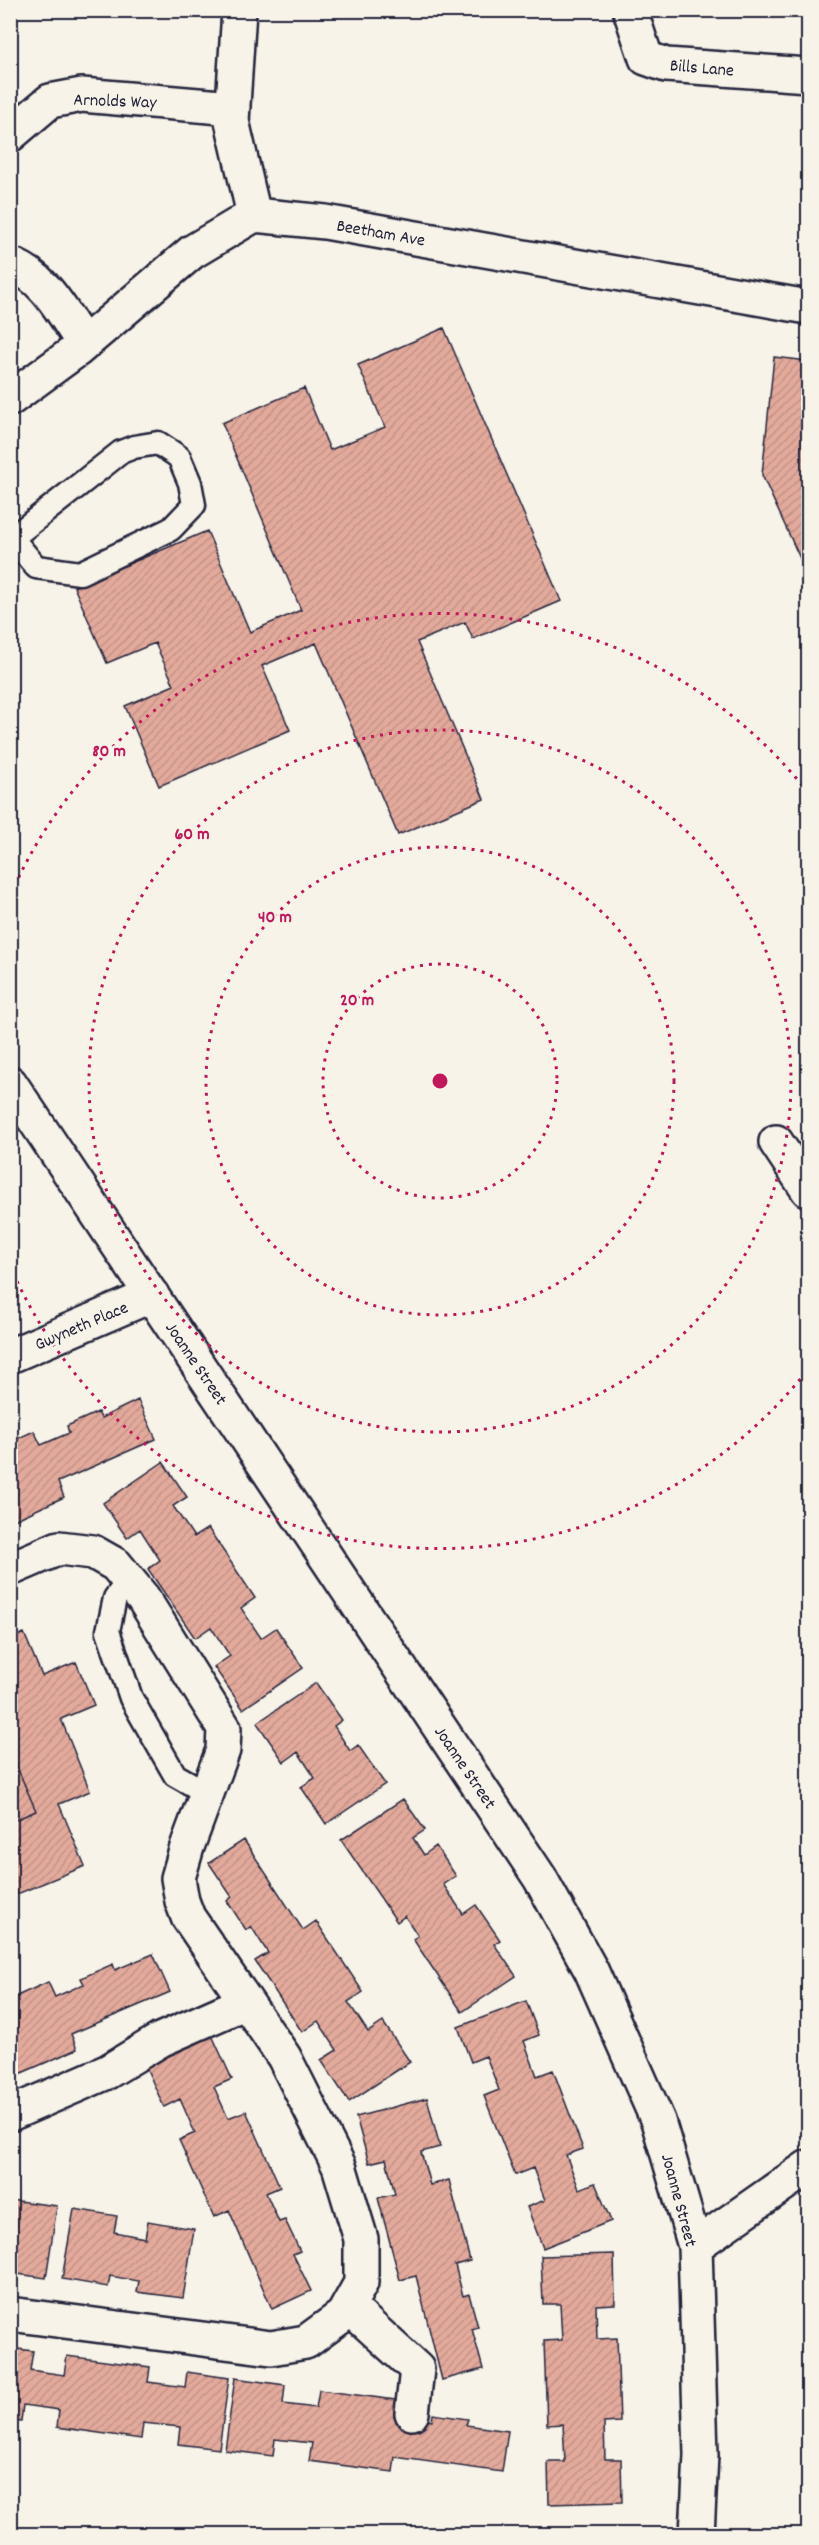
<svg xmlns="http://www.w3.org/2000/svg" width="819" height="2545" viewBox="0 0 819 2545" font-family="Dekko,sans-serif">
<defs>
<pattern id="building-hatch" width="6" height="6" patternUnits="userSpaceOnUse" patternTransform="scale(1.5)"><rect width="6" height="6" fill="#e3aa9c"/><path d="M-1 1l2-2M0 6l6-6M5 7l2-2" fill="none" stroke="#c29287"/></pattern>
</defs>
<rect width="100%" height="100%" fill="#f7f3e8"/>
<filter id="ink" filterUnits="userSpaceOnUse"><feTurbulence type="fractalNoise" baseFrequency=".0167" numOctaves="2"/><feDisplacementMap in="SourceGraphic" scale="12" xChannelSelector="R" yChannelSelector="G"/><feConvolveMatrix kernelMatrix="1 2 1 2 8 2 1 2 1" color-interpolation-filters="sRGB"/></filter>
<g filter="url(#ink)">
<path fill="url(#building-hatch)" stroke="#22223b" stroke-width="1.5" d="M 444,328 L 561,601 L 473,639 L 465,622 L 417,642 L 484,799 L 398,835 L 316,643 L 262,666 L 290,730 L 159,786 L 125,706 L 174,685 L 155,643 L 107,663 L 74,587 L 207,531 L 250,632 L 301,610 L 222,423 L 304,388 L 330,450 L 385,427 L 358,365 Z
M 774,357 L 808,361 L 808,576 L 762,475 Z
M 138,1400 L 156,1439 L 58,1482 L 64,1497 L 10,1522 L 10,1442 L 34,1431 L 41,1445 L 69,1433 L 67,1426 L 98,1412 L 101,1418 Z
M 163,1462 L 187,1497 L 173,1506 L 194,1537 L 208,1528 L 255,1598 L 241,1608 L 261,1638 L 276,1628 L 303,1668 L 243,1709 L 214,1667 L 230,1656 L 211,1627 L 195,1638 L 148,1569 L 160,1560 L 140,1529 L 127,1538 L 103,1503 Z
M 24,1633 L 42,1676 L 76,1662 L 94,1705 L 61,1719 L 90,1791 L 59,1804 L 85,1866 L 10,1897 L 10,1822 L 36,1811 L 10,1751 L 10,1639 Z
M 316,1683 L 342,1720 L 334,1726 L 350,1751 L 358,1745 L 385,1784 L 326,1824 L 301,1787 L 315,1778 L 298,1752 L 284,1762 L 257,1723 Z
M 10,1751 L 36,1811 L 10,1822 Z
M 403,1799 L 425,1830 L 413,1838 L 424,1855 L 436,1846 L 456,1876 L 443,1884 L 463,1914 L 476,1905 L 500,1940 L 494,1944 L 516,1976 L 462,2012 L 413,1939 L 418,1936 L 405,1916 L 397,1922 L 341,1840 Z
M 244,1840 L 303,1930 L 316,1921 L 363,1992 L 348,2002 L 368,2032 L 383,2022 L 410,2062 L 349,2102 L 321,2060 L 337,2050 L 318,2021 L 302,2032 L 255,1961 L 268,1953 L 251,1926 L 246,1930 L 227,1901 L 232,1897 L 209,1863 Z
M 153,1954 L 170,1992 L 71,2034 L 77,2049 L 10,2078 L 10,1999 L 48,1982 L 55,1997 L 84,1984 L 81,1978 L 113,1964 L 115,1970 Z
M 526,2001 L 539,2035 L 524,2041 L 537,2076 L 553,2070 L 583,2149 L 566,2155 L 579,2189 L 595,2183 L 611,2221 L 543,2248 L 527,2207 L 545,2200 L 533,2168 L 515,2175 L 484,2096 L 499,2090 L 486,2056 L 471,2062 L 458,2027 Z
M 211,2033 L 232,2079 L 214,2087 L 228,2118 L 246,2111 L 280,2187 L 266,2193 L 279,2222 L 285,2220 L 300,2251 L 293,2254 L 311,2291 L 272,2309 L 229,2210 L 214,2217 L 179,2140 L 195,2133 L 180,2099 L 164,2107 L 144,2063 Z
M 427,2098 L 440,2147 L 421,2152 L 430,2185 L 449,2180 L 470,2261 L 455,2265 L 463,2296 L 469,2294 L 478,2327 L 472,2329 L 483,2369 L 442,2380 L 416,2276 L 400,2280 L 378,2198 L 395,2194 L 386,2159 L 369,2163 L 356,2117 Z
M 10,2200 L 57,2206 L 46,2278 L 10,2273 Z
M 74,2209 L 117,2216 L 114,2232 L 145,2238 L 148,2221 L 194,2229 L 183,2298 L 137,2292 L 139,2281 L 110,2276 L 108,2287 L 62,2279 Z
M 614,2254 L 615,2304 L 596,2305 L 597,2339 L 617,2338 L 620,2422 L 604,2423 L 605,2459 L 621,2459 L 622,2502 L 549,2504 L 548,2462 L 565,2462 L 563,2424 L 547,2425 L 544,2341 L 562,2340 L 560,2304 L 543,2304 L 541,2256 Z
M 10,2348 L 33,2351 L 30,2370 L 64,2375 L 67,2356 L 150,2367 L 148,2382 L 185,2387 L 187,2372 L 229,2378 L 219,2449 L 178,2444 L 180,2427 L 143,2423 L 141,2439 L 57,2427 L 59,2410 L 23,2405 L 21,2422 L 10,2421 Z
M 235,2378 L 285,2385 L 283,2404 L 316,2408 L 319,2390 L 403,2401 L 400,2416 L 432,2421 L 433,2414 L 468,2419 L 466,2425 L 508,2431 L 502,2472 L 395,2457 L 393,2472 L 309,2461 L 312,2443 L 275,2439 L 273,2456 L 225,2450 Z"/>
<g fill="none" stroke-linecap="round" stroke-linejoin="round">
<g stroke="#22223b" stroke-width="27">
<path id="lane" d="M 10,536 L 12,538 L 36,567 L 80,573 L 171,529 L 194,505 L 190,483 L 179,457 L 158,443 L 134,447 L 121,452 L 12,538
M 129,1580 L 115,1598 L 108,1631 L 131,1698 L 175,1775 L 207,1793"/>
</g>
<g stroke="#22223b" stroke-width="38">
<path id="street" d="M 239,10 L 232,121 L 254,215
M 630,10 L 646,58 L 666,65 L 808,75
M 10,135 L 50,101 L 82,95 L 233,108
M 10,264 C 46,277 63,314 84,344
M 10,399 L 77,350 L 192,252 L 254,215 L 325,222 L 808,307
M 10,1083 L 540,1878 L 591,1970 L 658,2121 L 695,2246 L 701,2455 L 697,2534
M 776,1142 L 808,1190
M 10,1356 L 152,1295
M 10,1569 L 59,1548 L 93,1552 L 116,1565 L 143,1598 L 224,1728 L 223,1750 L 187,1847 L 178,1878 L 182,1901 L 188,1917 L 284,2057 L 339,2166 L 361,2239 L 361,2283 L 343,2315 L 306,2342 L 271,2348 L 10,2314
M 10,2114 L 107,2072 L 160,2040 L 246,2002
M 695,2246 L 808,2167
M 348,2306 L 417,2369 L 412,2413"/>
</g>
<use href="#lane" stroke="#f7f3e8" stroke-width="22"/>
<use href="#street" stroke="#f7f3e8" stroke-width="33"/>
</g>
</g>
<g fill="none" stroke="#c2185b" stroke-width="3" stroke-dasharray="3 6">
<circle cx="440" cy="1081" r="117"/>
<circle cx="440" cy="1081" r="234"/>
<circle cx="440" cy="1081" r="351"/>
<path d="M806 1372A468 468 0 0 1 11 1268M11 894A468 468 0 0 1 806 790"/>
</g>
<g text-anchor="middle" stroke-width="5" stroke-linejoin="round" paint-order="stroke">
<g font-size="18" fill="#22223b" stroke="#f7f3e8">
<text transform="translate(702 67) rotate(5)" y="6">Bills Lane</text>
<text transform="translate(115 100) rotate(2)" y="6">Arnolds Way</text>
<text transform="translate(381 232) rotate(10)" y="6">Beetham Ave</text>
<text transform="translate(81 1325) rotate(-23)" y="6">Gwyneth Place</text>
<text transform="translate(197 1363) rotate(56)" y="6">Joanne Street</text>
<text transform="translate(466 1767) rotate(56)" y="6">Joanne Street</text>
<text transform="translate(680 2200) rotate(75)" y="6">Joanne Street</text>
</g>
</g>
<circle cx="440" cy="1081" r="9" fill="#c2185b" stroke="#f7f3e8" stroke-width="3"/>
<g font-size="18" text-anchor="middle" font-weight="bold" fill="#c2185b" stroke="#f7f3e8" stroke-width="5" stroke-linejoin="round" paint-order="stroke">
<text x="109" y="756">80 m</text>
<text x="192" y="839">60 m</text>
<text x="275" y="922">40 m</text>
<text x="357" y="1005">20 m</text>
</g>
<rect width="819" height="2545" fill="none" stroke="#f7f3e8" stroke-width="36"/>
<rect x="18" y="18" width="783" height="2509" fill="none" stroke="#22223b" stroke-width="2" filter="url(#ink)"/>
</svg>
